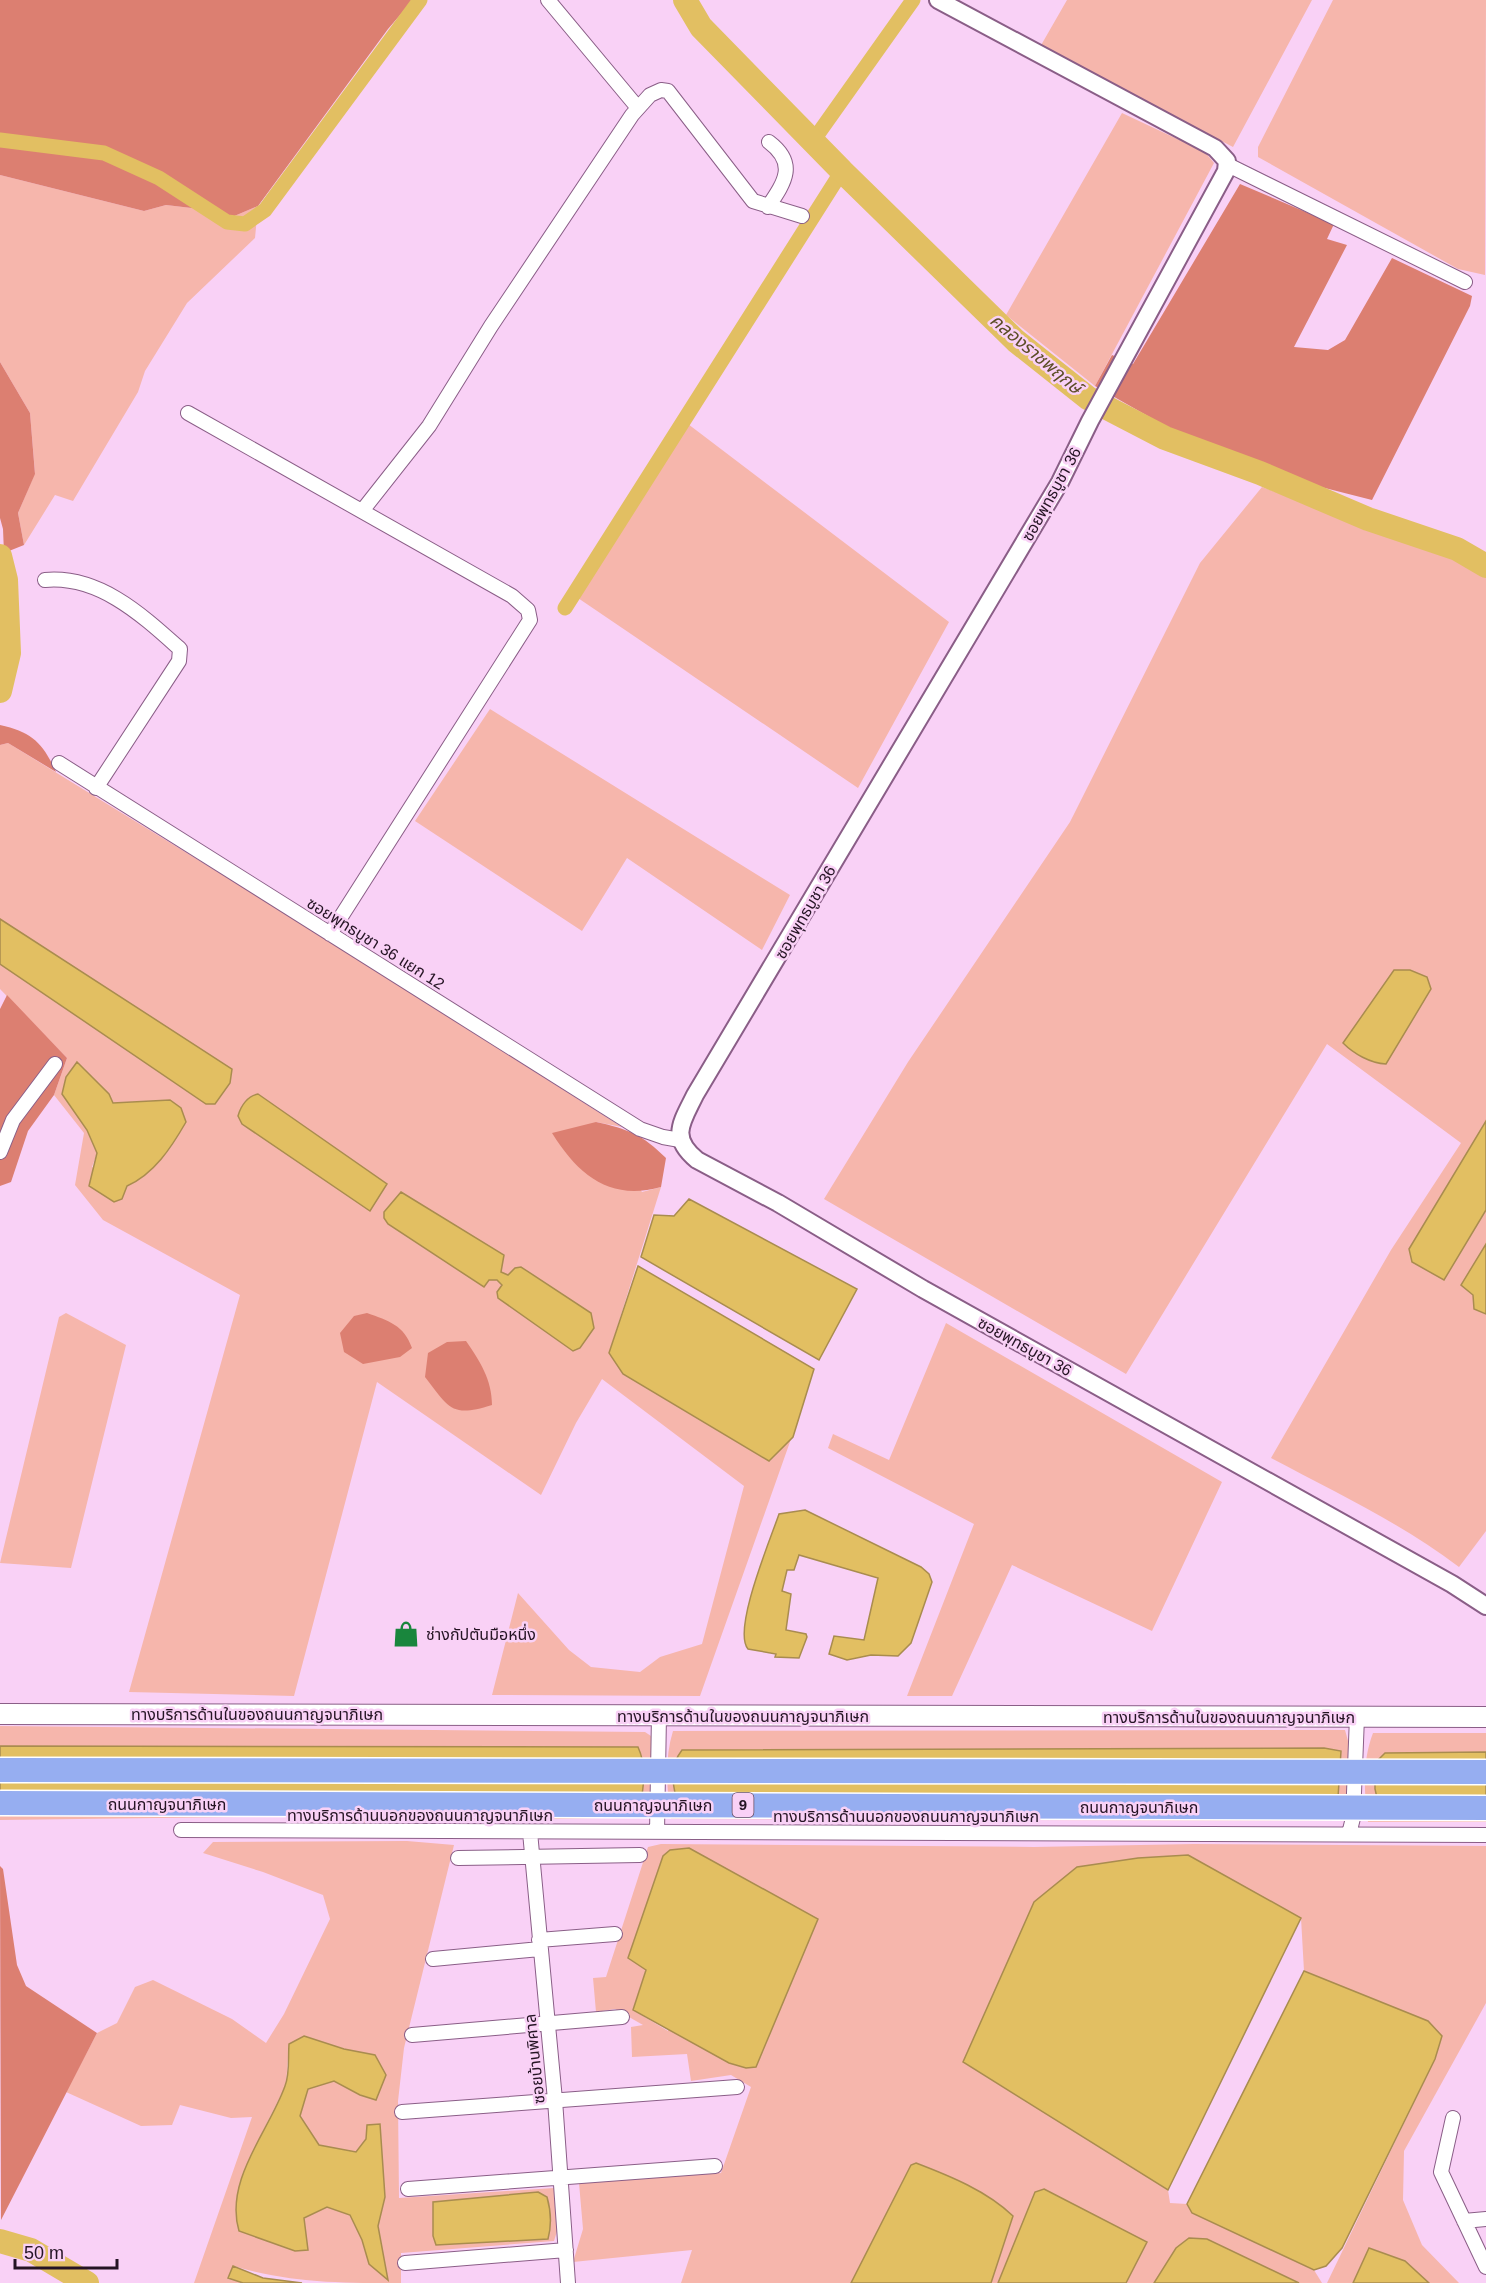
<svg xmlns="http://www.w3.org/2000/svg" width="1486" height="2283" viewBox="0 0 1486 2283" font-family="Arial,'Noto Sans Thai',sans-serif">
<rect width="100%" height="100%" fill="#f9d1f6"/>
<path fill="#f6b6ac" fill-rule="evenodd" d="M 1067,0 L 1312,0 L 1233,147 L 1040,47 Z
M 1333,0 L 1486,0 L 1485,275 L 1458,269 L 1258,157 L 1258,147 Z
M 1122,113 L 1205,152 L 1214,163 L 1095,386 L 1006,315 Z
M 0,175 L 144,211 L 166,205 L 200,209 L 232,217 L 258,206 L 255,238 L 187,303 L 145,371 L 138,392 L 73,501 L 55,495 L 24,545 L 18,513 L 35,473 L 30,413 L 0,362 Z
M 688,424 L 949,622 L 858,788 L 575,596 Z
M 1262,487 L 1429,548 L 1486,575 L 1486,1121 L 1409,1249 L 1444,1280 L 1486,1210 L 1486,1244 L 1461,1285 L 1473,1295 L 1474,1309 L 1486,1314 L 1486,1531 L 1459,1567 C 1401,1523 1335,1492 1271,1458 L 1391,1250 L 1461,1143 L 1327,1044 L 1126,1374 L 824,1199 L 908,1062 L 1070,822 L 1200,563 Z
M 490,709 L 790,895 L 762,950 L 627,858 L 582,931 L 415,821 Z
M 8,743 L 265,901 L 622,1127 L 596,1122 L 642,1192 L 661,1187 L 609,1353 L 624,1374 L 770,1461 L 791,1439 L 700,1696 L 492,1695 L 518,1593 L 569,1650 L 591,1667 L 640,1672 L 660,1657 L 702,1644 L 744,1486 L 602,1379 L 576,1423 L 541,1495 L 377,1382 L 294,1696 L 129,1692 L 240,1295 L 103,1220 L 75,1185 L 84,1133 L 54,1095 L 67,1058 L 0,989 L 0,964 L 206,1104 L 215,1104 L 230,1083 L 232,1070 L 0,919 L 0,745 ZM 62,1094 L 113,1103 L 169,1100 L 186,1122 C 171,1148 154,1174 127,1186 L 92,1167 L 97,1153 L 87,1130 ZM 400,1192 L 503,1255 L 501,1272 L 508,1275 L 515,1268 L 502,1285 L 497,1280 L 489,1280 L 484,1287 Z
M 66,1313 L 126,1345 L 71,1568 L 0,1563 L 59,1317 Z
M 946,1323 L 1222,1482 L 1152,1631 L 1012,1565 L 952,1696 L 907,1696 L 974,1524 L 828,1448 L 833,1434 L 889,1460 Z
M 0,1726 L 645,1732 L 651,1736 L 653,1753 L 648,1817 L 357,1823 L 322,1822 L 322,1816 L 0,1820 Z
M 1345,1730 L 1350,1748 L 1345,1821 L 671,1819 C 667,1789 664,1760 673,1731 Z
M 1373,1733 L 1486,1733 L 1486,1822 L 1368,1822 C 1364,1791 1362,1762 1373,1733 Z
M 407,1841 L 454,1845 L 404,2048 L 398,2101 L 399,2198 L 554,2188 L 558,2228 L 554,2241 L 401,2253 L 401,2283 C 342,2283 290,2283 234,2266 L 229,2278 L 243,2283 L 194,2283 L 252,2117 L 231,2118 L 180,2105 L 172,2125 L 141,2126 L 66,2092 L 97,2033 L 117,2023 L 135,1987 L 153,1980 L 232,2019 L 266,2043 L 284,2014 L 330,1919 L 323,1895 L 263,1872 L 203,1853 L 213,1842 ZM 289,2044 L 344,2049 L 375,2055 L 360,2095 L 334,2081 L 308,2089 L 300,2116 L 319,2146 L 357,2152 L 366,2139 L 385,2197 L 378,2226 L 388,2279 L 369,2264 L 362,2240 L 350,2214 L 327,2207 L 304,2218 L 307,2250 L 259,2139 L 286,2085 Z
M 661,1844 L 1034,1847 L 1194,1844 L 1486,1846 L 1486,2003 L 1404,2151 L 1403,2200 L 1422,2245 L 1459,2283 L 1429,2283 L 1405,2261 L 1370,2248 L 1353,2283 L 1327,2283 L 1435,2059 L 1428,2021 L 1304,1971 L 1301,1918 L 963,2062 L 1168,2190 L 1170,2203 L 1187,2204 L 1192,2213 L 1314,2270 L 1322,2283 L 1299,2283 L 1190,2238 L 1176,2248 L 1154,2283 L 1126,2283 L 1146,2242 L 1035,2192 L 998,2283 L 991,2283 L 1013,2216 C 986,2189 947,2176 911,2165 L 851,2283 L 681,2283 L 692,2250 L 573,2262 L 583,2229 L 579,2183 L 721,2173 L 751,2087 L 731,2075 L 691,2081 L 687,2054 L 632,2057 L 631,2027 L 643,2025 L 615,2009 L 596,2012 L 593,1978 L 606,1977 L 648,1847 ZM 670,1850 L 668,2031 L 633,2010 L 646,1969 L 628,1958 L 663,1856 Z"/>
<path fill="#dc7f71" d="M 0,0 L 413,0 L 388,29 L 258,206 L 232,217 L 200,209 L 166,205 L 144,211 L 0,175 Z
M 1240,184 L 1334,224 L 1327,239 L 1347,245 L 1294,347 L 1328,350 L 1345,340 L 1392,258 L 1472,296 L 1470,306 L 1372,500 L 1317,486 L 1167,427 L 1095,386 L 1112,355 L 1133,364 Z
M 0,362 L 30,413 L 35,474 L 18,513 L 24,545 L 4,553 L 3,529 L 0,518 Z
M 0,725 C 32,732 43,743 56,772 L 8,743 L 0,745 Z
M 7,995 L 67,1058 L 54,1095 L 28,1131 L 11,1182 L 0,1186 L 0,1009 Z
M 596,1122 C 628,1129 643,1135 666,1158 L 661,1187 C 610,1201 579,1176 552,1133 Z
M 367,1313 C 389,1321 404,1325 412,1348 L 400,1357 L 363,1364 L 344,1352 L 340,1333 L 354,1316 Z
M 466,1341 C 480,1361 492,1380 492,1405 C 451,1418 449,1408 425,1377 L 428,1353 L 447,1342 Z
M 0,1866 L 3,1869 L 17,1965 L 26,1986 L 97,2033 L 1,2220 Z"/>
<path fill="#e2bf62" stroke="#a98c4f" stroke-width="1.5" d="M 0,919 L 232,1069 L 230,1083 L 215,1104 L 206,1104 L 0,964 Z
M 1394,970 L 1410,970 L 1427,977 L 1431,989 L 1386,1064 C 1370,1063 1354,1054 1343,1043 Z
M 77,1062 L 109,1094 L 113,1103 L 170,1100 L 181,1108 L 186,1122 C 171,1148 154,1174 127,1186 L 122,1199 L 114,1202 L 89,1186 L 97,1153 L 87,1130 L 62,1094 L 66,1077 Z
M 258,1094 L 387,1184 L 370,1211 L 242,1124 L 238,1116 C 241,1105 248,1096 258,1094 Z
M 1486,1121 L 1486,1210 L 1444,1280 L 1412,1262 L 1409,1249 Z
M 401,1192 L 504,1255 L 501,1272 L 508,1275 L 515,1268 L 521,1267 L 591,1313 L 594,1328 L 580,1348 L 573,1351 L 498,1298 L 497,1292 L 502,1285 L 497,1280 L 489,1280 L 484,1287 L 388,1224 L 384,1218 L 384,1212 Z
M 689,1199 L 857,1289 L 819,1360 L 641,1257 L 654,1215 L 674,1216 Z
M 1486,1244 L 1486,1314 L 1474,1309 L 1473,1295 L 1461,1285 Z
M 638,1266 L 814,1369 L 793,1437 L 769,1461 L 623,1374 L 609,1353 Z
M 805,1510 L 921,1567 L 929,1574 L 932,1582 L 911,1643 L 898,1656 L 871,1655 L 847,1660 L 829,1654 L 834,1636 L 864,1640 L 878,1578 L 799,1555 L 794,1570 L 787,1570 L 782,1591 L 791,1594 L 786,1630 L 806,1634 L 807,1637 L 799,1658 L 775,1657 L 776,1654 L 748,1649 C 732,1630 771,1538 779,1514 Z
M 0,1746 L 638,1747 C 648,1769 643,1789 639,1813 L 0,1814 Z
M 1324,1748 L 1341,1751 L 1337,1813 L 680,1813 C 674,1791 667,1769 682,1750 Z
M 1486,1752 L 1486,1816 L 1378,1802 L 1375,1789 L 1375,1763 L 1385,1753 Z
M 689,1848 L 818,1919 L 756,2067 L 746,2068 L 729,2063 L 633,2010 L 646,1970 L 628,1958 L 663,1856 L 670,1850 Z
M 1188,1855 L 1301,1918 L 1168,2190 L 963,2062 L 1034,1902 L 1077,1867 L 1138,1858 Z
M 1304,1971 L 1428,2021 L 1442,2036 L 1435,2059 L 1342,2248 L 1326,2266 L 1314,2270 L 1192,2213 L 1187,2204 Z
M 304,2036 L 344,2049 L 375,2055 L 386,2075 L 376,2100 L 360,2095 L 334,2081 L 308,2089 L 300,2116 L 319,2145 L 356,2152 L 366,2139 L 367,2125 L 380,2124 L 385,2197 L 378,2226 L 388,2280 L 369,2264 L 362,2240 L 350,2215 L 327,2207 L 304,2218 L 308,2250 L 295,2251 L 239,2231 C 224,2180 269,2131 285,2086 C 290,2074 288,2057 289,2044 Z
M 916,2163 C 950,2176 987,2191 1013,2216 L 991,2283 L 851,2283 L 911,2165 Z
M 1044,2189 L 1147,2242 L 1126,2283 L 998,2283 L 1035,2192 Z
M 538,2192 L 547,2197 C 551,2211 552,2224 548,2239 L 436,2245 L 433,2236 L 433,2202 Z
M 1189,2238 L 1207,2239 L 1299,2283 L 1154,2283 L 1176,2248 Z
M 1369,2248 L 1405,2261 L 1429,2283 L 1353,2283 Z
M 233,2266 L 263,2278 L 302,2283 L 243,2283 L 228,2278 Z"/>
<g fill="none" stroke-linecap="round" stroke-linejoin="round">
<path stroke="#e2bf62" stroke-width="15" d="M 0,140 L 104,153 L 159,178 L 227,222 L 245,224 L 265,210 L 420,0
M 813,141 L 913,0
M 565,608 L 842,171"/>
<path stroke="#e2bf62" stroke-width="24" d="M 685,0 L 701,27 L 842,171 L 1016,341 L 1088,398 L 1165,438 L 1260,473 L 1368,519 L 1457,549 L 1486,566
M 0,556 L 6,580 L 9,653 L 0,691
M 0,2241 L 31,2250 L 87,2283"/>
<g stroke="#8a5e87" stroke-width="16">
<path id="minor" d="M 548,0 L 638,108
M 1228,165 L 1465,282
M 768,207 C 784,183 798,164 769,142
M 188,413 L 512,596 L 528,610 L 530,620 L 330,934
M 362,511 L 429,426 L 491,326 L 632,115 L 650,95 L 661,90 L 668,91 L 753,201 L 802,216
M 45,580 C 99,575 142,615 180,649 L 179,661 L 96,788
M 59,763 L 640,1129 L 663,1137 L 680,1140
M 0,1152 L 13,1120 L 55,1064
M 181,1830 L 1486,1835
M 530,1832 L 555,2100 L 568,2283
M 657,1832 L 659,1715
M 1349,1834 L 1353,1818 L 1357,1717
M 458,1858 L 640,1855
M 539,1940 L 615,1934
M 433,1959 L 540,1949
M 412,2035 L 622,2017
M 402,2112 L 737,2087
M 1453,2118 L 1441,2172 L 1486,2267
M 408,2189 L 715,2166
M 1464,2221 L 1486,2219
M 405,2263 L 566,2250"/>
</g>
<g stroke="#8a5e87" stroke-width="20">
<path id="tertiary" d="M 938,0 L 1215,148 L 1227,161 L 1226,171 L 1090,421 L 1060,482 L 695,1095 C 682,1122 669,1137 697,1160 L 778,1203 L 923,1289 L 1452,1584 L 1486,1606"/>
</g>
<g stroke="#8a5e87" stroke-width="22">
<path id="secondary" d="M 0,1714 L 1486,1717"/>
</g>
<use href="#minor" stroke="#fff" stroke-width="14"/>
<use href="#tertiary" stroke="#fff" stroke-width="16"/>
<use href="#secondary" stroke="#fff" stroke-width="20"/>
<g stroke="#fff" stroke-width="27" stroke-linecap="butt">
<path id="motorway-bridge" d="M 0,1770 L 1486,1772
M 0,1803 L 1486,1808"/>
</g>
<use href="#motorway-bridge" stroke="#96aef1" stroke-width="24"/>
</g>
<defs>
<g id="shop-bare" transform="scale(2.07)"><path d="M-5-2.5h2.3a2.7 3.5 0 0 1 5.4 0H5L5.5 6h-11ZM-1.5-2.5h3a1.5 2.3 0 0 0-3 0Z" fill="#19863d" stroke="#f9d1f6" stroke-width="2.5" paint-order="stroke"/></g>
</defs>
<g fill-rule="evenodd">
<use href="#shop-bare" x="406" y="1634"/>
</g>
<g text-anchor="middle" stroke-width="5" stroke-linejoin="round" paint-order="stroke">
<rect fill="#f9d1f6" stroke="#654d63" stroke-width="1.5" x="732.5" y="1793" width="21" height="24" rx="4.5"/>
<g font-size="15" font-weight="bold" fill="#251424">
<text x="743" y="1810">9</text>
</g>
<g font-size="16" fill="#251424" stroke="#f9d1f6">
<text transform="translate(1051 494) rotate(-61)" y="6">ซอยพุทธบูชา 36</text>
<text transform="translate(805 912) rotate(-60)" y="6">ซอยพุทธบูชา 36</text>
<text transform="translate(376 943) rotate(32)" y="6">ซอยพุทธบูชา 36 แยก 12</text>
<text transform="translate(1025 1346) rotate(29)" y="6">ซอยพุทธบูชา 36</text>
<text x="257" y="1720">ทางบริการด้านในของถนนกาญจนาภิเษก</text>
<text x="743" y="1722">ทางบริการด้านในของถนนกาญจนาภิเษก</text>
<text x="1229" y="1723">ทางบริการด้านในของถนนกาญจนาภิเษก</text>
<text x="167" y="1810">ถนนกาญจนาภิเษก</text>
<text x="653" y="1811">ถนนกาญจนาภิเษก</text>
<text x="1139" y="1813">ถนนกาญจนาภิเษก</text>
<text x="420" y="1821">ทางบริการด้านนอกของถนนกาญจนาภิเษก</text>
<text x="906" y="1822">ทางบริการด้านนอกของถนนกาญจนาภิเษก</text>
<text transform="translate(534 2059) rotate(-96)" y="6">ซอยบ้านพิศาล</text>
</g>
<g font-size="16" fill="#251424" stroke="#f9d1f6" text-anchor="start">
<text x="426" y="1640">ช่างกัปตันมือหนึ่ง</text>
</g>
<g font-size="18" font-style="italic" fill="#5c4d26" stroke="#f9d1f6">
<text transform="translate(1036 354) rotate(40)" y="6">คลองราชพฤกษ์</text>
</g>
</g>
<path d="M15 2259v9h102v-9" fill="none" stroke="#251424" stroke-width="3"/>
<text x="24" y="2259" font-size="18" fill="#251424" stroke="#f9d1f6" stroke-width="4.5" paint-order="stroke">50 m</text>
</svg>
